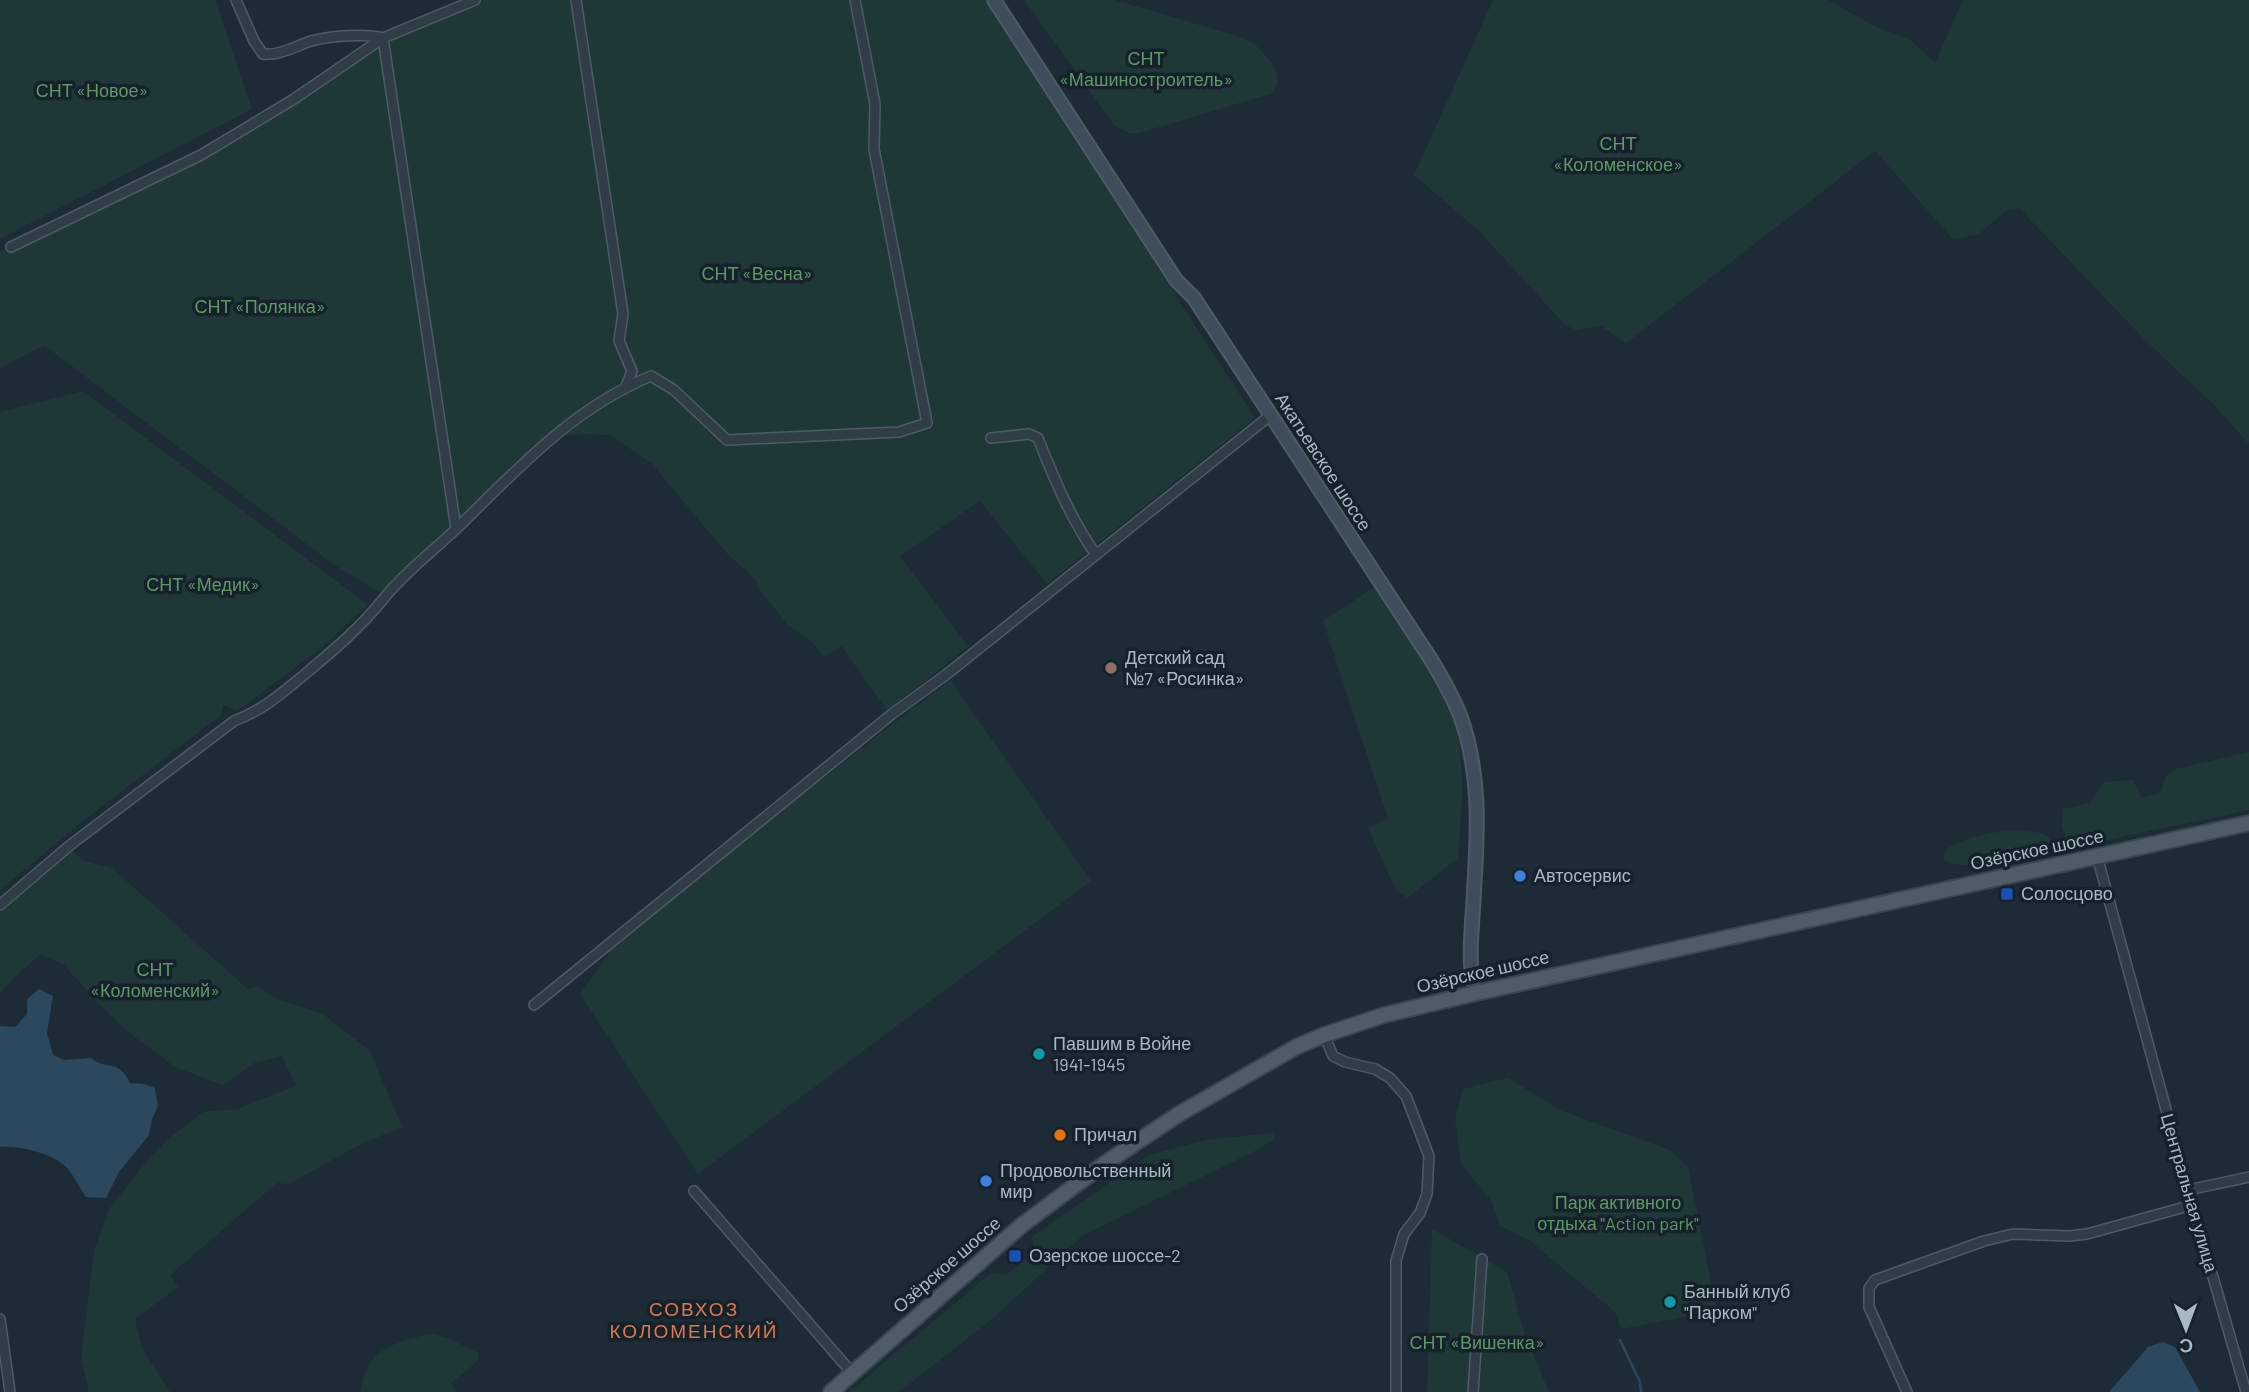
<svg xmlns="http://www.w3.org/2000/svg" width="2249" height="1392" viewBox="0 0 2249 1392" font-family="Barlow,sans-serif">
<rect width="100%" height="100%" fill="#1d2b37"/>
<path fill="#1f3837" d="M 0,0 L 215,0 L 252,109 L 0,239 Z
M 475,0 L 985,0 L 1255,418 L 1047,584 L 980,501 L 900,556 L 968,646 L 888,711 L 841,646 L 824,657 L 814,644 L 787,624 L 756,585 L 757,582 L 746,570 L 730,557 L 652,464 L 612,436 L 592,434 L 553,436 L 386,596 L 333,564 L 44,345 L 0,368 L 0,252 L 202,155 L 383,38 Z
M 1024,0 L 1115,0 L 1233,35 L 1254,43 L 1275,67 L 1278,82 L 1273,93 L 1139,133 L 1129,133 L 1114,125 Z
M 1493,0 L 1828,0 L 1872,25 L 1912,41 L 1935,63 L 1963,0 L 2249,0 L 2249,444 L 2214,405 L 2144,339 L 2020,209 L 2007,210 L 1979,234 L 1953,239 L 1875,151 L 1626,343 L 1601,326 L 1576,330 L 1565,325 L 1480,232 L 1414,175 Z
M 83,391 L 368,605 L 319,650 L 237,711 L 223,705 L 221,715 L 87,818 L 0,890 L 0,412 Z
M 1375,587 L 1432,672 L 1457,727 L 1463,782 L 1458,858 L 1407,898 L 1396,890 L 1368,828 L 1388,818 L 1323,621 Z
M 950,680 L 1091,881 L 698,1174 L 580,994 L 611,950 L 741,842 Z
M 2249,752 L 2249,810 L 2070,848 L 2062,827 L 2063,809 L 2090,803 L 2104,782 L 2133,780 L 2142,798 L 2160,793 L 2166,776 L 2175,769 Z
M 2019,830 L 2040,833 L 2050,837 L 2055,852 L 2046,855 L 2037,847 C 2021,848 2021,854 2008,861 C 1992,869 1960,867 1943,860 L 1945,850 C 1963,837 1996,831 2019,830 Z
M 72,849 L 83,861 L 112,868 L 248,989 L 258,986 L 274,998 L 323,1014 L 370,1051 L 402,1127 L 361,1144 L 289,1184 L 277,1183 L 170,1275 L 178,1287 L 135,1319 L 142,1348 L 170,1392 L 89,1392 L 81,1358 L 94,1251 L 109,1209 L 146,1162 L 168,1139 L 203,1112 L 237,1109 L 296,1086 L 282,1056 L 254,1063 L 223,1085 L 175,1067 L 127,1031 L 102,1007 L 63,964 L 40,955 L 22,970 L 0,993 L 0,911 Z
M 1508,1078 L 1562,1111 L 1670,1150 L 1688,1167 L 1717,1311 L 1621,1329 L 1615,1312 L 1529,1240 L 1500,1226 L 1491,1200 L 1461,1164 L 1455,1120 L 1463,1089 Z
M 1273,1133 L 1274,1139 L 1259,1149 L 1082,1236 L 991,1320 L 899,1392 L 849,1392 L 991,1273 L 1006,1275 L 1034,1251 L 1032,1237 L 1149,1155 L 1206,1140 Z
M 1432,1229 L 1507,1272 L 1525,1335 L 1549,1392 L 1427,1392 Z
M 429,1334 C 447,1335 462,1346 479,1353 L 477,1362 L 451,1383 L 456,1392 L 360,1392 C 368,1348 391,1344 429,1334 Z"/>
<path fill="#2c485e" d="M 39,989 L 53,996 L 47,1033 L 53,1055 L 64,1060 L 91,1058 C 109,1072 117,1057 130,1083 L 144,1084 L 155,1088 L 158,1106 L 152,1119 L 149,1135 L 119,1172 L 106,1198 L 86,1197 C 79,1187 73,1173 64,1165 C 50,1153 18,1145 0,1147 L 0,1026 L 15,1027 L 27,1014 L 27,999 Z
M 2163,1342 L 2175,1347 L 2200,1392 L 2109,1392 L 2148,1347 Z"/>
<g fill="none" stroke-linecap="round" stroke-linejoin="round">
<path stroke="#2c485e" stroke-width="2.5" d="M 1620,1340 L 1640,1382 L 1641,1392"/>
<g stroke="#4d5b66" stroke-width="12">
<path id="street" d="M 236,0 L 254,41 L 263,54 C 279,56 296,46 311,41 C 330,36 365,33 383,38
M 576,0 L 623,314 L 619,341 L 632,371 L 626,386
M 383,38 L 456,529
M 11,247 L 201,155 L 294,99 L 383,38 L 475,0
M 991,438 L 1029,434 L 1038,438 C 1054,479 1071,519 1096,555
M 2097,856 L 2188,1190 L 2246,1392
M 0,905 L 69,846 L 234,721 C 263,710 281,694 305,674 C 334,650 361,627 385,597 C 405,572 432,552 455,530 C 516,471 571,409 651,376 L 674,390 L 727,440 L 899,432 L 927,423 L 874,149 L 875,104 L 855,0
M 534,1005 L 892,714 L 947,674 L 1272,414
M 1324,1035 L 1333,1056 L 1345,1062 L 1375,1069 L 1390,1078 L 1406,1096 L 1429,1156 L 1427,1194 L 1420,1213 L 1404,1234 L 1396,1261 L 1396,1392
M 2188,1190 L 2249,1177
M 694,1191 L 853,1374
M 0,1319 L 10,1392
M 1473,1392 L 1482,1259
M 1907,1392 L 1869,1307 L 1869,1288 L 1875,1280 L 1984,1241 L 2013,1234 L 2070,1236 L 2087,1234 L 2192,1205"/>
</g>
<g stroke="#4d5b66" stroke-width="16">
<path id="secondary" d="M 994,0 L 1176,280 L 1194,298 L 1430,658 C 1441,676 1452,695 1460,715 C 1481,773 1478,831 1474,891 C 1473,926 1466,960 1476,993"/>
</g>
<g stroke="#394651" stroke-width="18">
<path id="primary" d="M 831,1392 L 1022,1225 L 1104,1164 L 1179,1114 L 1296,1047 L 1324,1035 L 1384,1015 L 1476,993 L 2249,823"/>
</g>
<use href="#street" stroke="#303d47" stroke-width="9"/>
<use href="#secondary" stroke="#3e4d5b" stroke-width="12"/>
<use href="#primary" stroke="#4e5c68" stroke-width="14"/>
</g>
<circle fill="#8d6e63" stroke="#16222b" stroke-width="2.5" cx="1111" cy="668" r="7"/>
<g fill="#3f7fe0" stroke="#16222b" stroke-width="2.5">
<circle cx="1520" cy="876" r="7"/>
<circle cx="986" cy="1181" r="7"/>
</g>
<g fill="#1a4fb4" stroke="#16222b" stroke-width="2.5">
<rect x="2000" y="887" width="14" height="14" rx="3.5"/>
<rect x="1008" y="1249" width="14" height="14" rx="3.5"/>
</g>
<g fill="#0f9aa8" stroke="#16222b" stroke-width="2.5">
<circle cx="1039" cy="1054" r="7"/>
<circle cx="1670" cy="1302" r="7"/>
</g>
<circle fill="#e8710a" stroke="#16222b" stroke-width="2.5" cx="1060" cy="1135" r="7"/>
<g text-anchor="middle" stroke-width="7" stroke-linejoin="round" paint-order="stroke">
<g font-size="18" fill="#609765" stroke="#16222b">
<text x="1146" y="65">СНТ<tspan x="1146" dy="21">«Машиностроитель»</tspan></text>
<text x="92" y="97">СНТ «Новое»</text>
<text x="1618" y="150">СНТ<tspan x="1618" dy="21">«Коломенское»</tspan></text>
<text x="757" y="280">СНТ «Весна»</text>
<text x="260" y="313">СНТ «Полянка»</text>
<text x="203" y="591">СНТ «Медик»</text>
<text x="155" y="976">СНТ<tspan x="155" dy="21">«Коломенский»</tspan></text>
<text x="1618" y="1209">Парк активного<tspan x="1618" dy="21">отдыха "Action park"</tspan></text>
<text x="1477" y="1349">СНТ «Вишенка»</text>
</g>
<g font-size="18" fill="#a9b8c5" stroke="#16222b">
<text transform="translate(1323 462) rotate(57)" y="6">Акатьевское шоссе</text>
<text transform="translate(2037 850) rotate(-12)" y="6">Озёрское шоссе</text>
<text transform="translate(1483 972) rotate(-13)" y="6">Озёрское шоссе</text>
<text transform="translate(2189 1193) rotate(74)" y="6">Центральная улица</text>
<text transform="translate(947 1265) rotate(-41)" y="6">Озёрское шоссе</text>
</g>
<g font-size="18" fill="#a9b8c5" stroke="#16222b" text-anchor="start">
<text x="1125" y="664">Детский сад<tspan x="1125" dy="21">№7 «Росинка»</tspan></text>
<text x="1534" y="882">Автосервис</text>
<text x="2021" y="900">Солосцово</text>
<text x="1053" y="1050">Павшим в Войне<tspan x="1053" dy="21">1941-1945</tspan></text>
<text x="1074" y="1141">Причал</text>
<text x="1000" y="1177">Продовольственный<tspan x="1000" dy="21">мир</tspan></text>
<text x="1029" y="1262">Озерское шоссе-2</text>
<text x="1684" y="1298">Банный клуб<tspan x="1684" dy="21">"Парком"</tspan></text>
</g>
<g font-size="19" letter-spacing="2" fill="#dd774d" stroke="#16222b">
<text x="694" y="1316">СОВХОЗ<tspan x="694" dy="22">КОЛОМЕНСКИЙ</tspan></text>
</g>
</g>
<g transform="translate(2186 1329) rotate(179)" stroke="#16222b" stroke-width="5" paint-order="stroke">
<path d="M0-5L12 26L0 18L-12 26Z" fill="#a9b8c5"/>
<text y="-10" font-size="19" font-weight="bold" text-anchor="middle" fill="#a9b8c5">С</text>
</g>
</svg>
